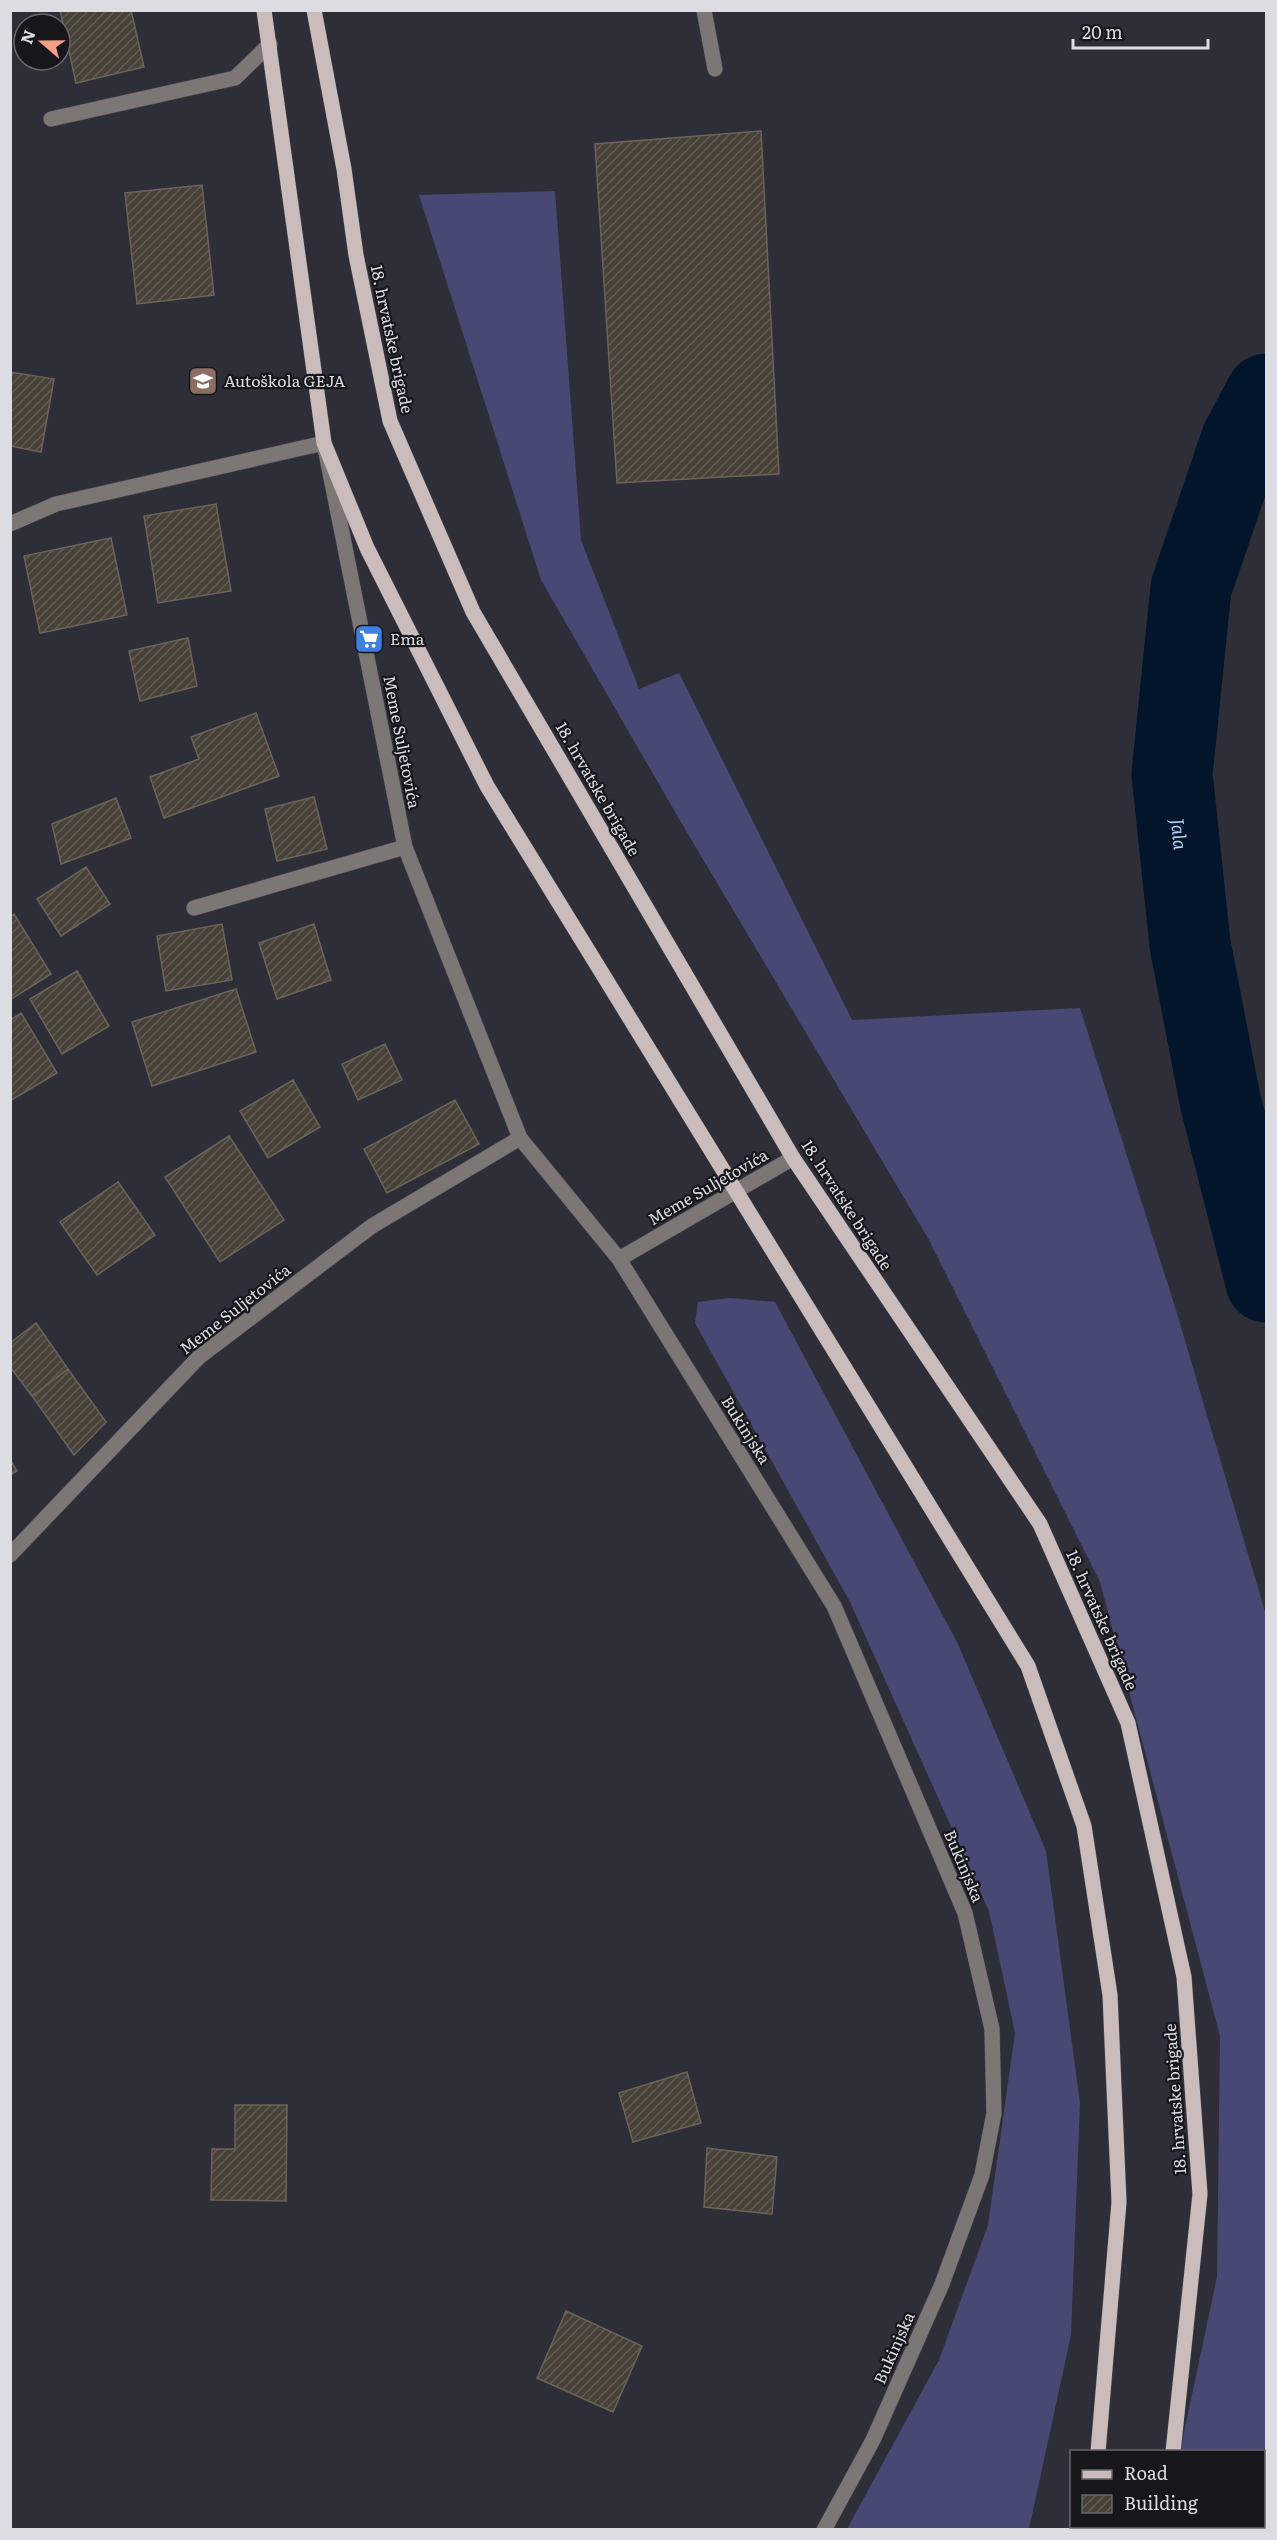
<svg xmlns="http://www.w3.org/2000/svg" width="1277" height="2540" viewBox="0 0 1277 2540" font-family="Literata,serif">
<defs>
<pattern id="building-hatch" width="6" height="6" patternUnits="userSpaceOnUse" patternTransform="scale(1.5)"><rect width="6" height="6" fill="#474138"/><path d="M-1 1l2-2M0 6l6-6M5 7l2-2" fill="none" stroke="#615c55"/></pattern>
</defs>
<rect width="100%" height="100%" fill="#2e2e38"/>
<path fill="#474874" d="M 555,191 L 581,540 L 639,689 L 679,673 L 852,1020 L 1080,1008 L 1176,1310 L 1266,1615 L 1266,2529 L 1164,2529 L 1164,2526 L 1264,2526 L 1264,2452 L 1180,2451 L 1217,2277 L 1220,2036 L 1100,1582 L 929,1240 L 682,824 L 541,580 L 419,195 Z
M 730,1298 L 775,1302 L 958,1644 L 1046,1851 L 1080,2103 L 1071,2335 L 1029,2529 L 847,2529 L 939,2360 L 988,2225 L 1015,2033 L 989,1911 L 850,1602 L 695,1323 L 698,1302 Z"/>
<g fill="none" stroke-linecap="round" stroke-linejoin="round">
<path stroke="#03152a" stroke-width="81" id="s1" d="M 1266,394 L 1241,441 L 1191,588 L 1172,774 L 1190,944 L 1220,1100 L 1266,1282"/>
</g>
<path fill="url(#building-hatch)" stroke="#6b645a" stroke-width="1.5" d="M 60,10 L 131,10 L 144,67 L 76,83 Z
M 761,131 L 779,474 L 617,483 L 595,144 Z
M 202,185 L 214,295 L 137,304 L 125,193 Z
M 10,372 L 54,379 L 41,452 L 10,446 Z
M 216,504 L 231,591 L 158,603 L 144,516 Z
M 111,538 L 127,615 L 40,633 L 24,556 Z
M 188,638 L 197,686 L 140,701 L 129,651 Z
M 256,713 L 279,776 L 164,818 L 150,777 L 199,759 L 191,737 Z
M 314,797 L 327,849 L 277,861 L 265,809 Z
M 116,798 L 131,838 L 61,864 L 52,824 Z
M 86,867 L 110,904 L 61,936 L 37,899 Z
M 14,914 L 51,974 L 10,1000 L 10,917 Z
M 222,924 L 232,980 L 166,991 L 157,936 Z
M 314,924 L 331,980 L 277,999 L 259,943 Z
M 77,971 L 109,1026 L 62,1054 L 30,999 Z
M 236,989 L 256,1052 L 152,1086 L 132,1022 Z
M 21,1013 L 57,1073 L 10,1101 L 10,1020 Z
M 385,1044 L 402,1080 L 358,1100 L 342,1064 Z
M 293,1080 L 320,1127 L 268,1158 L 240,1111 Z
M 455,1100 L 479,1144 L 387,1193 L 364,1149 Z
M 229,1136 L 284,1220 L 220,1262 L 165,1177 Z
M 118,1182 L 155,1235 L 97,1275 L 60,1222 Z
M 36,1323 L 68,1369 L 32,1396 L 10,1367 L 10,1343 Z
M 68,1369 L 106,1422 L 74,1455 L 32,1396 Z
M 10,1459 L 17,1471 L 10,1475 Z
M 687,2072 L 701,2123 L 633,2142 L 619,2093 Z
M 235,2105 L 287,2105 L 286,2201 L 211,2200 L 212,2149 L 235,2149 Z
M 707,2148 L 777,2157 L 772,2214 L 704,2207 Z
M 566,2311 L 642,2346 L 613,2412 L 537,2378 Z"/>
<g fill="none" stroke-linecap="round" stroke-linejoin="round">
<g stroke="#4a4a53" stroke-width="16">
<path id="minor" d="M 704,10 L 715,69
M 51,119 L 235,78 L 270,44
M 10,524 L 56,504 L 324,443 L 405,847 L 520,1138 L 619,1259 L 834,1606 L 965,1913 L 992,2029 L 994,2113 L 982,2175 L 942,2284 L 873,2440 L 824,2530
M 194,908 L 405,847
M 619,1259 L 793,1158
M 10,1555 L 199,1357 L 372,1226 L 520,1138"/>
</g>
<g stroke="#4a4a53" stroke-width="16">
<path id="major" d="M 264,10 L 324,443 L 367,548 L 487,786 L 1028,1666 L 1084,1826 L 1110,1995 L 1119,2202 L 1098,2452
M 314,10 L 344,169 L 356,255 L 390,421 L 473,612 L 793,1158 L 1040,1524 L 1128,1723 L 1184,1977 L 1200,2194 L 1173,2452
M 1080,2530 L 1081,2526
M 1149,2530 L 1150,2526"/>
</g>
<use href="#minor" stroke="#7c7675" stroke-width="15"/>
<use href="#major" stroke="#c9bcbb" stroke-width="15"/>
</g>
<defs>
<g id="school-square" transform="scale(1.5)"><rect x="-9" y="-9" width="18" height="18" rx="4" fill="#8d6e63" stroke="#17171b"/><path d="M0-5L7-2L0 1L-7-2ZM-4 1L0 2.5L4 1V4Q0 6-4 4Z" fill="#fff"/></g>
<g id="supermarket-square" transform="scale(1.5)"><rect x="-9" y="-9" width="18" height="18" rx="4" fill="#3f7fe0" stroke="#17171b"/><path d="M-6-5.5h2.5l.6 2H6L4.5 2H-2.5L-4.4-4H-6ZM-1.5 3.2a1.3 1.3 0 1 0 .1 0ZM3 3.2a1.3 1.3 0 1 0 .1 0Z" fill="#fff"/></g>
</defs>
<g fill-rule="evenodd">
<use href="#school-square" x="203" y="381"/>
<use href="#supermarket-square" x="369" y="639"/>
</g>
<g text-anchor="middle" stroke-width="4.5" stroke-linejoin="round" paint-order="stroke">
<g font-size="16" fill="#dcdde3" stroke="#17171b">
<text transform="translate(392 339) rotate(78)" y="6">18. hrvatske brigade</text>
<text transform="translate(402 742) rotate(79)" y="6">Meme Suljetovića</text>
<text transform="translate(598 789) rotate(60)" y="6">18. hrvatske brigade</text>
<text transform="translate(708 1187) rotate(-30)" y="6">Meme Suljetovića</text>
<text transform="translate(847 1205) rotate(57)" y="6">18. hrvatske brigade</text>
<text transform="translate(235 1309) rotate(-38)" y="6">Meme Suljetovića</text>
<text transform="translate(746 1430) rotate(58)" y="6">Bukinjska</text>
<text transform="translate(1102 1620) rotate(66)" y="6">18. hrvatske brigade</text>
<text transform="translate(964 1866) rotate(67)" y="6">Bukinjska</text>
<text transform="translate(1175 2099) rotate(-94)" y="6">18. hrvatske brigade</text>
<text transform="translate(894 2348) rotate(-66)" y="6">Bukinjska</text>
</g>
<g font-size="16" fill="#dcdde3" stroke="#17171b" text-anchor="start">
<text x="224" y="387">Autoškola GEJA</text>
<text x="390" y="645">Ema</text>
</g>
<g font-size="18" font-style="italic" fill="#b2d3f6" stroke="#17171b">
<text dy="6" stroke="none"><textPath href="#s1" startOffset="456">Jala</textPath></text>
</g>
</g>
<rect width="1277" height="2540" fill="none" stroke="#dcdde3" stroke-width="24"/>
<rect x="1070" y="2450" width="195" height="78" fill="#17171b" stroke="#66666b" stroke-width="1.5"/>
<rect x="1082" y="2470" width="30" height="9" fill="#c9bcbb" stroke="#66666b" stroke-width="1.5"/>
<text x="1124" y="2480" font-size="18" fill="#dcdde3">Road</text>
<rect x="1082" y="2495" width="30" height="18" fill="url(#building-hatch)" stroke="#66666b" stroke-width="1.5"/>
<text x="1124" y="2510" font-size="18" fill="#dcdde3">Building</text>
<g transform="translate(42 42) rotate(290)"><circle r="28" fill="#17171b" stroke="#66666b" stroke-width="1.5"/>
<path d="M0-4.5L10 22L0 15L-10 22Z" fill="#f49e87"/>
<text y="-9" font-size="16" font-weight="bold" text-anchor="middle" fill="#dcdde3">N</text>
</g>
<path d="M1073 39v9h135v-9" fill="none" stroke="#dcdde3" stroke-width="3"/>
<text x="1082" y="39" font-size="18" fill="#dcdde3" stroke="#17171b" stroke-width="4.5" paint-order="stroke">20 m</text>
</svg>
